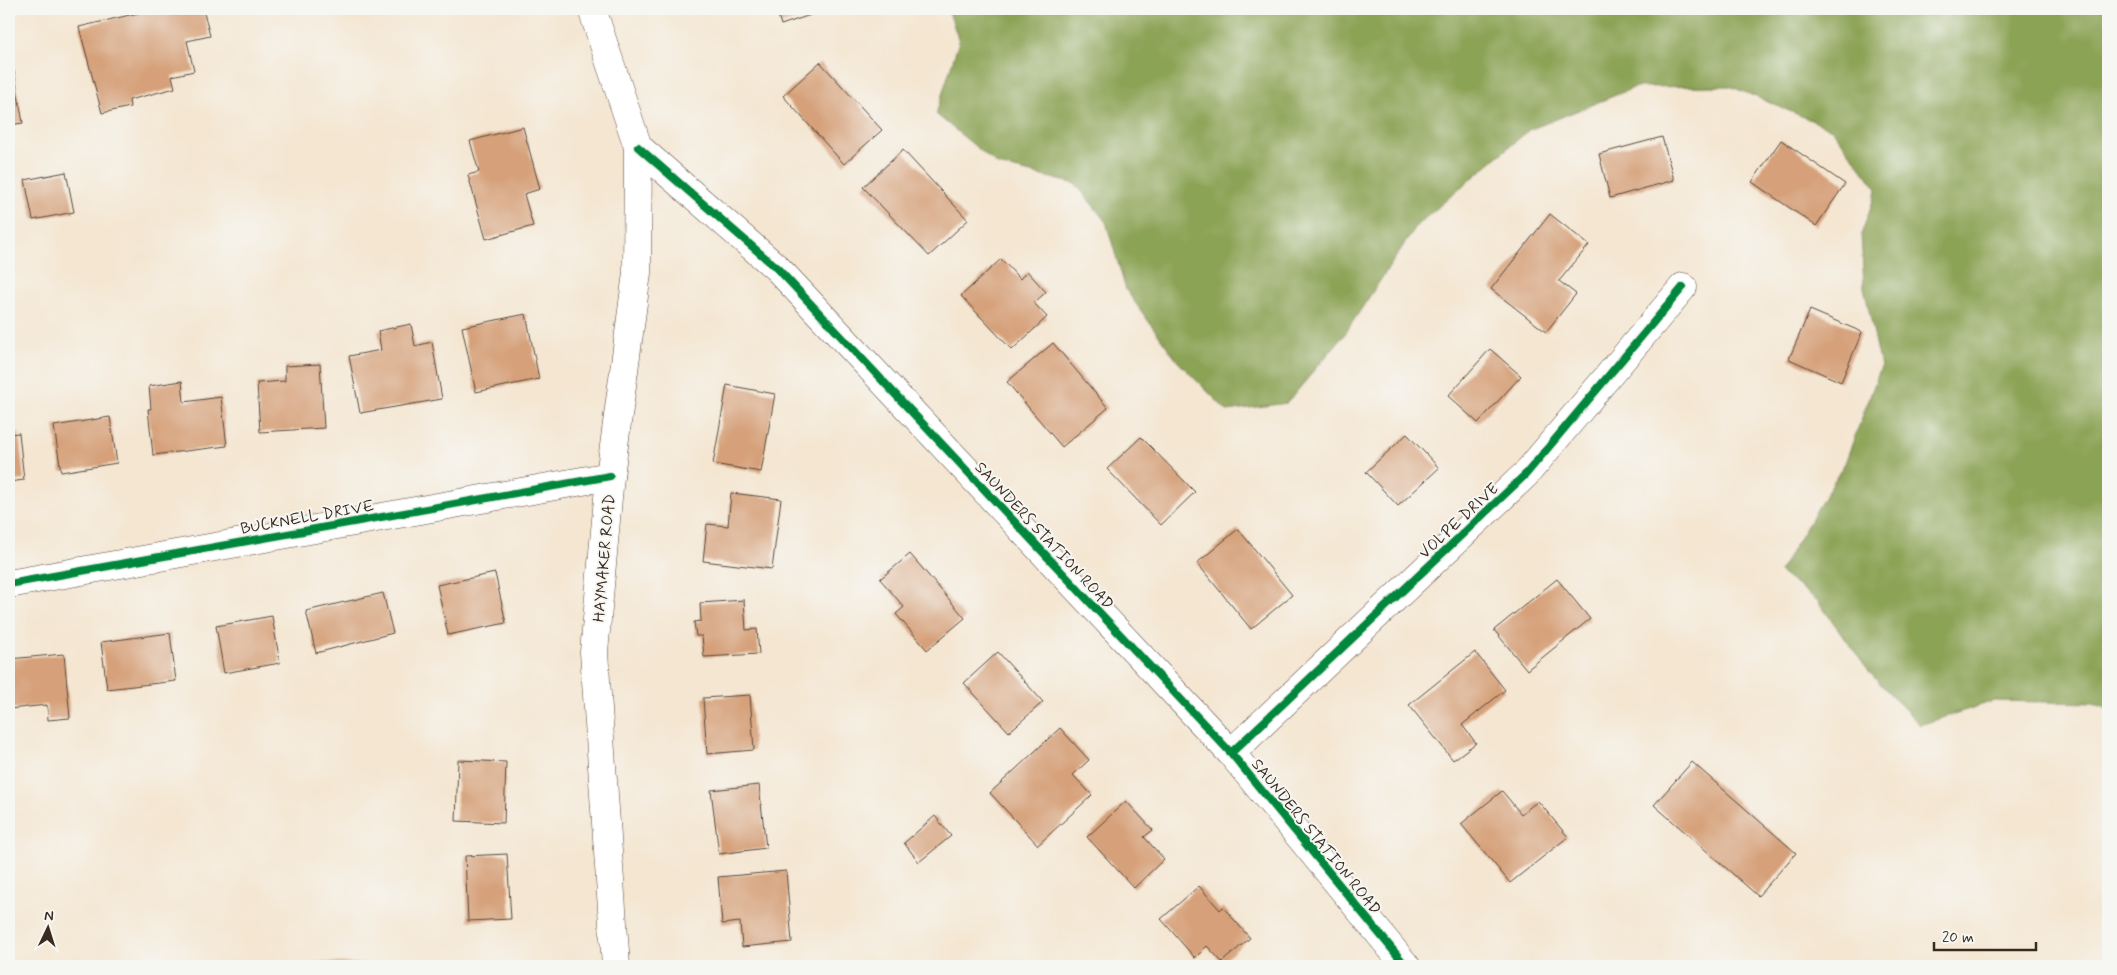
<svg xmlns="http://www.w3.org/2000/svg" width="2117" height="975" viewBox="0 0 2117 975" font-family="Mynerve,sans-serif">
<rect width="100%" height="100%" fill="#f6f6f2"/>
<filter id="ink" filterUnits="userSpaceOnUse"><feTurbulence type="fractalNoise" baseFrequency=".02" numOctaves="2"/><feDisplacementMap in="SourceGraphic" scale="10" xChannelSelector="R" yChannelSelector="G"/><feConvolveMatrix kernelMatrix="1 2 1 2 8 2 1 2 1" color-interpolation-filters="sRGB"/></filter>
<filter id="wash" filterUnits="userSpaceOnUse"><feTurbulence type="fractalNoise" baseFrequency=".0096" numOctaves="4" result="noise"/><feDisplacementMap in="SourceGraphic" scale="20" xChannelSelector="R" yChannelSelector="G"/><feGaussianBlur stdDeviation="1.12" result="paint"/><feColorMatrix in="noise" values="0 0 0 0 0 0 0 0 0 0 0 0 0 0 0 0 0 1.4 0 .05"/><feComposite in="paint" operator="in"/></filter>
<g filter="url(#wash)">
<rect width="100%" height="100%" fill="#f4e6d1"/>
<path fill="#8ba354" stroke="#636639" d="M 948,9 L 2108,9 L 2108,709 L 2093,703 L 1994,701 L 1920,725 L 1870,673 L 1817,600 L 1779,572 L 1845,463 L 1881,367 L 1864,287 L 1861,235 L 1877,189 L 1832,129 L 1730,86 L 1636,87 L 1529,130 L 1417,225 L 1344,335 L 1287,403 L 1227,411 L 1178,362 L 1126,290 L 1106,222 L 1076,184 L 998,165 L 936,114 L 959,41 Z"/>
<g id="blocks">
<path fill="#d6a17a" d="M 155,9 L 203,9 L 210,36 L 187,41 L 194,71 L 172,76 L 175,88 L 129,100 L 130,107 L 102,113 L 79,27 Z
M 776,9 L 828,9 L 781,25 Z
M 9,44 L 23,123 L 9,125 Z
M 820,62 L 882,130 L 844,164 L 783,96 Z
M 523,127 L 540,189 L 524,194 L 533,226 L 486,239 L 468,175 L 479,172 L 470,141 Z
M 1662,137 L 1674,180 L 1610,198 L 1599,154 Z
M 1781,140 L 1845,184 L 1816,226 L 1752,182 Z
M 903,150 L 968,220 L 929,256 L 863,187 Z
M 66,172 L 74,212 L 33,220 L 25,180 Z
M 1550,214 L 1589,245 L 1559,281 L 1576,294 L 1546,332 L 1491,289 Z
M 1001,259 L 1020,279 L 1027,271 L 1046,292 L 1034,303 L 1047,317 L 1012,350 L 961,296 Z
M 1810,310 L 1862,332 L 1841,382 L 1789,359 Z
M 526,314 L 539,379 L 476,392 L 462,327 Z
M 411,324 L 415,346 L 432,342 L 442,399 L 360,413 L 349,356 L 381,350 L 378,331 Z
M 1053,343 L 1108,408 L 1062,447 L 1007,382 Z
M 1490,349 L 1521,376 L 1478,423 L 1448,396 Z
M 320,364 L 324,428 L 260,432 L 257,383 L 285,381 L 285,366 Z
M 182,381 L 184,402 L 221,397 L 227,446 L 153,455 L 148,409 L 151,409 L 149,386 Z
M 727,385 L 775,394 L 761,472 L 713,464 Z
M 110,417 L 117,463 L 61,472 L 54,426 Z
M 19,433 L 24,480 L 9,482 L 9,434 Z
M 1407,434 L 1439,468 L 1398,506 L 1366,472 Z
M 1141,437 L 1195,492 L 1161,525 L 1107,469 Z
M 731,493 L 781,499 L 772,569 L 703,561 L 707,524 L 728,526 Z
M 1238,529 L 1292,595 L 1251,629 L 1197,563 Z
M 910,554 L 965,618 L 927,650 L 896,614 L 904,607 L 880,579 Z
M 495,573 L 506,623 L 448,635 L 437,585 Z
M 1557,579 L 1590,619 L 1527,670 L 1494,630 Z
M 383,593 L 393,633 L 316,653 L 306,611 Z
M 744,600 L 746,630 L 757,629 L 759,654 L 704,657 L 702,636 L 696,636 L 694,622 L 701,621 L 700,603 Z
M 272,616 L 280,663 L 224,673 L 216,626 Z
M 170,633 L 176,681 L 107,689 L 101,642 Z
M 998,652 L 1043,702 L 1009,732 L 964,683 Z
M 1475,652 L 1505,690 L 1462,725 L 1476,743 L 1453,760 L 1409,705 Z
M 64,654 L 70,718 L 48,720 L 47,705 L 9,709 L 9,659 Z
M 750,695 L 754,750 L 707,754 L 703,698 Z
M 1060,728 L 1089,760 L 1073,775 L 1092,795 L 1038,845 L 990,793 Z
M 458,760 L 506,762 L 504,823 L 456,821 Z
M 1692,762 L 1796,853 L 1758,896 L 1654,805 Z
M 759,785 L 766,848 L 719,854 L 711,790 Z
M 1502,791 L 1521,814 L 1538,801 L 1568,837 L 1510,883 L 1461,824 Z
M 1126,801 L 1153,830 L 1144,837 L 1164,859 L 1134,888 L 1087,837 Z
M 935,816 L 951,836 L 919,862 L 904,843 Z
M 507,854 L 511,919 L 468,921 L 465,856 Z
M 786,871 L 792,942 L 742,947 L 740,922 L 722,924 L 718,877 Z
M 1199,886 L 1220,910 L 1223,907 L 1250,938 L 1222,962 L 1207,946 L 1195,958 L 1161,919 Z
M 313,962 L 363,963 L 363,966 L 313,966 Z"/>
</g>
</g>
<g filter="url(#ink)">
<use href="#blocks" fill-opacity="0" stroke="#574639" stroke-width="1"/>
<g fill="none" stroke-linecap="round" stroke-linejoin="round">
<g stroke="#574639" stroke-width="29">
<path id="minor" d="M 9,584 L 610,476
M 1231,753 L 1526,474 L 1683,287"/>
</g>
<g stroke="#574639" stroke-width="29">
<path id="tertiary" d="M 638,147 L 778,269 L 1231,753 L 1406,966"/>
</g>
<g stroke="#574639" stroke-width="29">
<path id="secondary" d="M 592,9 L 638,147 L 637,273 L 610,476 L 594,652 L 616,966"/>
</g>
<use href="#minor" stroke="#fff" stroke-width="28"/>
<use href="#tertiary" stroke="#fff" stroke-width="28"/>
<use href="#secondary" stroke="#fff" stroke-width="28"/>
<g stroke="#f6f6f2" stroke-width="11">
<path id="cycleway" d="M 638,147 L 778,269 L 1231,753 L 1406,966
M 9,584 L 610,476
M 1231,753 L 1526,474 L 1683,287"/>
</g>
<use href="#cycleway" stroke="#00873e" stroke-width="8"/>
</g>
</g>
<g text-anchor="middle" stroke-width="4" stroke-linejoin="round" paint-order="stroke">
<g font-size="16" fill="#3b2a1e" stroke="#f6f6f2">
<text transform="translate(307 516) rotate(-10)" y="6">BUCKNELL DRIVE</text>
<text transform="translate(1458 520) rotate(-43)" y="6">VOLPE DRIVE</text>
<text transform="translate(1045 535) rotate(47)" y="6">SAUNDERS STATION ROAD</text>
<text transform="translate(603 558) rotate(-85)" y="6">HAYMAKER ROAD</text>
<text transform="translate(1317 836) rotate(51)" y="6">SAUNDERS STATION ROAD</text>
</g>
</g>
<rect width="2117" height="975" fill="none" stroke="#f6f6f2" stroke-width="30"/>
<g transform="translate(48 928) rotate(4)" stroke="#f6f6f2" stroke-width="4" paint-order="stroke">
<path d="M0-4L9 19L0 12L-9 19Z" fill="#3b2a1e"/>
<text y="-8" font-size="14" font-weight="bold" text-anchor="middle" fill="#3b2a1e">N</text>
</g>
<path d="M1934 942v8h102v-8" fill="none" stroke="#3b2a1e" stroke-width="2.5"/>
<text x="1942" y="942" font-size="15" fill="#3b2a1e" stroke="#f6f6f2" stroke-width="4" paint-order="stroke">20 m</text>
</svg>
